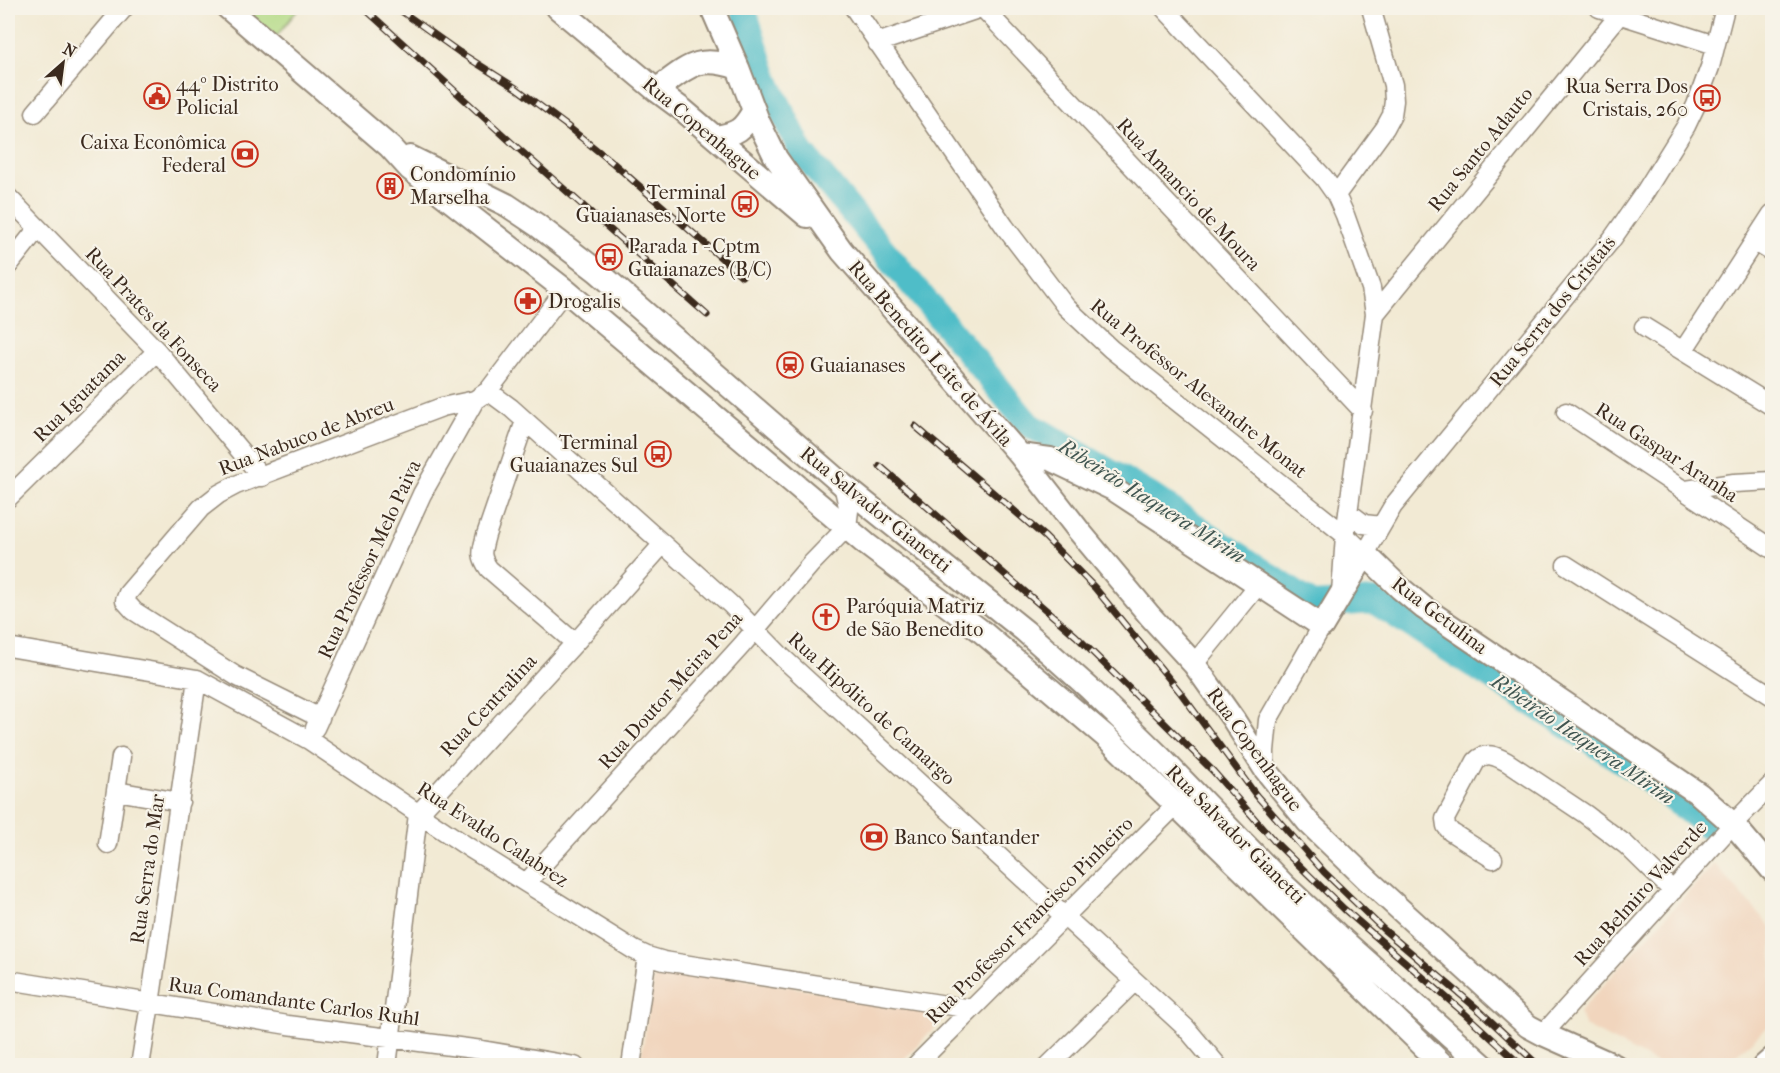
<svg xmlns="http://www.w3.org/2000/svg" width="1780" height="1073" viewBox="0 0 1780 1073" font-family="'IM FELL French Canon',serif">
<rect width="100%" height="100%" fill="#f7f3e8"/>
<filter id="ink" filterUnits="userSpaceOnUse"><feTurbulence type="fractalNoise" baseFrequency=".0167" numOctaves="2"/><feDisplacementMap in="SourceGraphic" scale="12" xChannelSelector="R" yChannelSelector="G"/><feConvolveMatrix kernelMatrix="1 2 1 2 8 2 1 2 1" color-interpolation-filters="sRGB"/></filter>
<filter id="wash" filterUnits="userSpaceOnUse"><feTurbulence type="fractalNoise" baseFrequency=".008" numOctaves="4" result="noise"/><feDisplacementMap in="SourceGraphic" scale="24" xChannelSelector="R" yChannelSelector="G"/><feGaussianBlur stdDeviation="1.35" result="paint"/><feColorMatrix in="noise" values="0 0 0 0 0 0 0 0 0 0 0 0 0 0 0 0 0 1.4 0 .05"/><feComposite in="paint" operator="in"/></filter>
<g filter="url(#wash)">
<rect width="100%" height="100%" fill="#f2ead4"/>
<path fill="#f1d5bd" d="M 1714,864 L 1772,928 L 1772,1023 L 1724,1065 L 1660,1065 L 1585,1026 L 1579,1012 Z
M 656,964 L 949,1013 L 898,1065 L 640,1065 Z"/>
<path fill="#b2da84" stroke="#768251" stroke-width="1.5" d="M 238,8 L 299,8 L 276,37 Z"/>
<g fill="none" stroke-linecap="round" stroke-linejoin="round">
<path stroke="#50bdc8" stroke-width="26" d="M 743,8 L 766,79 L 801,151 L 1028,424 L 1151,496 L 1313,605 L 1374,601 L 1630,766 L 1708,826"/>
</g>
</g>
<g filter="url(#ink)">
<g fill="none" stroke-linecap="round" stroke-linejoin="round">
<g stroke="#968a79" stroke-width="21">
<path id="minor" d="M 854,8 L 1005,227 L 1066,307 L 1111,349 L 1345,535 L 1365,554 L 1393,506 L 1612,239 L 1645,192 L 1686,126 L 1696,105 L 1710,67 L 1725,8
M 983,8 L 1363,411
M 1164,8 L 1324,178 L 1336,195
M 1599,8 L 1715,45
M 877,43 L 981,8
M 35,113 L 124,8
M 8,197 L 157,351 L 262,477
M 1754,241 L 1772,252
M 8,266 L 38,228
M 1375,314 L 1620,14
M 1644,327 L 1772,406
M 1683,351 L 1772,214
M 488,391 L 511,408 L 730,604 L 783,658 L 1186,1028 L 1218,1066
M 1566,412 L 1772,549
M 525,421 L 486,535 C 482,551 479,555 489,569 L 575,643
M 1686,490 L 1734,483 L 1772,481
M 8,498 L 157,351
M 1348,512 L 1364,524 L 1381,526
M 1566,565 L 1772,696
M 1341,593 L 1345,535 L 1375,314 L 1371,288 L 1345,215 L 1336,195 L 1385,128 L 1392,115 L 1394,101 L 1393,85 L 1371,8
M 8,647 L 197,679 L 309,740 L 468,847 L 634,950 L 647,956 L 664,961 L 972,1009
M 1194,664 L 1259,584
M 320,718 L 236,676 L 134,611 L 125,601 L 128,593 L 201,508 L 219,494 L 236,485 L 442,407 L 475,400 L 488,391 L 565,290
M 315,728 L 422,494 L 475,400
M 1265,769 L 1265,751 L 1268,720 L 1322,626
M 116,791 L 180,802
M 108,844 L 121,757
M 1493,859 L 1451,832 L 1446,826 L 1445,819 L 1476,761 C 1486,751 1496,756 1507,762 L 1585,814 L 1626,845 L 1673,891
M 526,883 L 742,645 L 811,564 L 847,527 L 849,511 L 843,485
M 8,980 L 288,1025 L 482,1050 L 575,1066
M 1543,1034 L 1733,824 L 1772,784
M 140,1066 L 150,1004 L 197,679
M 387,1066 L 418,814 L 575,643 L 663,544
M 631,1066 L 647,956
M 915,1066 L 1176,805
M 1048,1066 L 1135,981"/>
</g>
<g stroke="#968a79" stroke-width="26">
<path id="major" d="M 228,8 L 390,147 L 410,169 L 565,290 L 866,544 L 981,631 L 1105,736 L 1444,1066
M 558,8 L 656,90 L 683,110 L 807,216
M 712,8 L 738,68 L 758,121 L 776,158 L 842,251 L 1020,455 L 1079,531 L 1150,616 L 1194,664 L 1233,719 L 1265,769 L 1308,822 L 1370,882 L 1528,1026 L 1543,1034 L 1615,1066
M 656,90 C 688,67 697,54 738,68
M 715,137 C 737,134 743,130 754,110
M 410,157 L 507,205 L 537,225 L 597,271 L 843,485 L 1025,631 L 1090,689 L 1160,757 L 1284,885 L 1344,941 L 1484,1066
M 1020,455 L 1050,459 L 1113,489 L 1322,626 L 1365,554 L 1400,588 L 1424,608 L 1699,794 L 1733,824 L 1772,870
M 1764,1066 L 1772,1059"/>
</g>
<use href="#minor" stroke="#fff" stroke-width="18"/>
<use href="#major" stroke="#fff" stroke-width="22"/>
<g stroke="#3b2a1e" stroke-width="7">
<path id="rail" d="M 364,8 L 512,143 L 707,315
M 397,8 L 459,52 L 516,88 L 567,126 L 613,163 L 742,276
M 915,426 L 1045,537 L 1095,588 L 1180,692 L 1256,795 L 1324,872 L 1383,929 L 1480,1011 L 1539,1066
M 880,466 L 1076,636 L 1213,771 L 1275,842 L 1344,909 L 1463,1012 L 1522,1066"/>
</g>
<use href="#rail" stroke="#f7f3e8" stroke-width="4.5" stroke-dasharray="14" stroke-linecap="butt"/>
</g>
</g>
<defs>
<g id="civic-ring" transform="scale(1.35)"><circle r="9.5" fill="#f7f3e8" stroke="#c8321e" stroke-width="1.5"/><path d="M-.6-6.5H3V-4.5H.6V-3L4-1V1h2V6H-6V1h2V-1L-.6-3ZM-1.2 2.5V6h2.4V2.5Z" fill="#c8321e"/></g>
<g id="bus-ring" transform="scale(1.35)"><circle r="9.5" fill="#f7f3e8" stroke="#c8321e" stroke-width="1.5"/><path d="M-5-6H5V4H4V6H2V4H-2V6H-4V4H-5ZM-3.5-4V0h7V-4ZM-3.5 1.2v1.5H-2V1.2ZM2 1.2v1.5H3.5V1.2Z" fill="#c8321e"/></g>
<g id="bank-ring" transform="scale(1.35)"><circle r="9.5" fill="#f7f3e8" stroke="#c8321e" stroke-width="1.5"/><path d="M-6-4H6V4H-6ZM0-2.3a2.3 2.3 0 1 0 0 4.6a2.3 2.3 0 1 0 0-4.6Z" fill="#c8321e"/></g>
<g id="building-ring" transform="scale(1.35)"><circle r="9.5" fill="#f7f3e8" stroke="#c8321e" stroke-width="1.5"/><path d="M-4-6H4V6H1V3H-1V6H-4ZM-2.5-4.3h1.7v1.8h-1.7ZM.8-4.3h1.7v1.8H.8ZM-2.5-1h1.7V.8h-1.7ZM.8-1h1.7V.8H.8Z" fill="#c8321e"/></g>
<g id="pharmacy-ring" transform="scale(1.35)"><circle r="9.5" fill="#f7f3e8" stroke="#c8321e" stroke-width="1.5"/><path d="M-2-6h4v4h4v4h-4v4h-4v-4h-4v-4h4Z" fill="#c8321e"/></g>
<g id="station-ring" transform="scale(1.35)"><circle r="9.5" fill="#f7f3e8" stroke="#c8321e" stroke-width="1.5"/><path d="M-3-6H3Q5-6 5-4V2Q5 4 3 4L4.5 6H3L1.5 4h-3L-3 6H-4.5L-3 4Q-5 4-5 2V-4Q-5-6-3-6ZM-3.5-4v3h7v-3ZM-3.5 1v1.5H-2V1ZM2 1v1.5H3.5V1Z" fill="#c8321e"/></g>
<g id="church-ring" transform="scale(1.35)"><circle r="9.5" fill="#f7f3e8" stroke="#c8321e" stroke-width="1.5"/><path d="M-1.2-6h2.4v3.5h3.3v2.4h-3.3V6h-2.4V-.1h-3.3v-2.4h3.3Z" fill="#c8321e"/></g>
</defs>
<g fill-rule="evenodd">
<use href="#civic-ring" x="157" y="96"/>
<use href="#bus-ring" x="1707" y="98"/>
<use href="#bank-ring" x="245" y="154"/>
<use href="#building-ring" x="390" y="186"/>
<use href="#bus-ring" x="745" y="204"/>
<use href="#bus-ring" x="609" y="257"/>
<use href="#pharmacy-ring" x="528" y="301"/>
<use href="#station-ring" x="790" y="365"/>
<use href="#bus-ring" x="658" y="454"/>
<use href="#church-ring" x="826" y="617"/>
<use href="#bank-ring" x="874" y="837"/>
</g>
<g text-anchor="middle" stroke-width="4.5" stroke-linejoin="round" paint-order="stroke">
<g font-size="20" fill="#3b2a1e" stroke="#f7f3e8" text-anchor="start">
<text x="176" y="91">44º Distrito<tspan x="176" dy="23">Policial</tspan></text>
<text x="1688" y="93" text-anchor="end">Rua Serra Dos<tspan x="1688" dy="23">Cristais, 260</tspan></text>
<text x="226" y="149" text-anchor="end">Caixa Econômica<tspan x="226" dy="23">Federal</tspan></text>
<text x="410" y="181">Condomínio<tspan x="410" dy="23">Marselha</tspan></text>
<text x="726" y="199" text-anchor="end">Terminal<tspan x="726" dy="23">Guaianases Norte</tspan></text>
<text x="628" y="253">Parada 1 - Cptm<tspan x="628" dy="23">Guaianazes (B/C)</tspan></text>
<text x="548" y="308">Drogalis</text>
<text x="810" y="372">Guaianases</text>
<text x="638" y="449" text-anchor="end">Terminal<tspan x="638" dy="23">Guaianazes Sul</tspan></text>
<text x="846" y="613">Paróquia Matriz<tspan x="846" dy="23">de São Benedito</tspan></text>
<text x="894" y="844">Banco Santander</text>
</g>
<g font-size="20" fill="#3b2a1e" stroke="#f7f3e8">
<text transform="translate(702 128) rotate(40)" y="7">Rua Copenhague</text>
<text transform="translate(1480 149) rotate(-51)" y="7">Rua Santo Adauto</text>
<text transform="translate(1189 194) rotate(47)" y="7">Rua Amancio de Moura</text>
<text transform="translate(1552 311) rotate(-51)" y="7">Rua Serra dos Cristais</text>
<text transform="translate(154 319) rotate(47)" y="7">Rua Prates da Fonseca</text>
<text transform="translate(931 353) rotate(49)" y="7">Rua Benedito Leite de Ávila</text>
<text transform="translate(1199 388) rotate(39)" y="7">Rua Professor Alexandre Monat</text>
<text transform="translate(79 396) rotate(-45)" y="7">Rua Iguatama</text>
<text transform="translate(306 436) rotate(-21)" y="7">Rua Nabuco de Abreu</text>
<text transform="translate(1667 452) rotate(33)" y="7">Rua Gaspar Aranha</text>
<text transform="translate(876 509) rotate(39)" y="7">Rua Salvador Gianetti</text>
<text transform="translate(369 559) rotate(-65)" y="7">Rua Professor Melo Paiva</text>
<text transform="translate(1440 615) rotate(37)" y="7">Rua Getulina</text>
<text transform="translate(670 690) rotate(-48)" y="7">Rua Doutor Meira Pena</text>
<text transform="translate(488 705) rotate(-47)" y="7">Rua Centralina</text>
<text transform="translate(872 708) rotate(42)" y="7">Rua Hipólito de Camargo</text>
<text transform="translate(1255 749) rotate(54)" y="7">Rua Copenhague</text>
<text transform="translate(493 834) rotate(33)" y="7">Rua Evaldo Calabrez</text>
<text transform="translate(1236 834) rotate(45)" y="7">Rua Salvador Gianetti</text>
<text transform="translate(147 869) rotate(-82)" y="7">Rua Serra do Mar</text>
<text transform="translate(1640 893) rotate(-48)" y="7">Rua Belmiro Valverde</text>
<text transform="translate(1029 920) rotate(-45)" y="7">Rua Professor Francisco Pinheiro</text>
<text transform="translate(294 1001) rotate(8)" y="7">Rua Comandante Carlos Ruhl</text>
</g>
<g font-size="21" font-style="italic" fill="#415651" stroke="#f7f3e8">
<text transform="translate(1152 501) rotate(32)" y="7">Ribeirão Itaquera Mirim</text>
<text transform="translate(1583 739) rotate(34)" y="7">Ribeirão Itaquera Mirim</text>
</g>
</g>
<rect width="1780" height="1073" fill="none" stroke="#f7f3e8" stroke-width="30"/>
<g transform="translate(63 63) rotate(28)" stroke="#f7f3e8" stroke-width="4.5" paint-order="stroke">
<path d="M0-4.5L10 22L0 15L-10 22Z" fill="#3b2a1e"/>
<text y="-9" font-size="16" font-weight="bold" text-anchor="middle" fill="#3b2a1e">N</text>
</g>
</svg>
